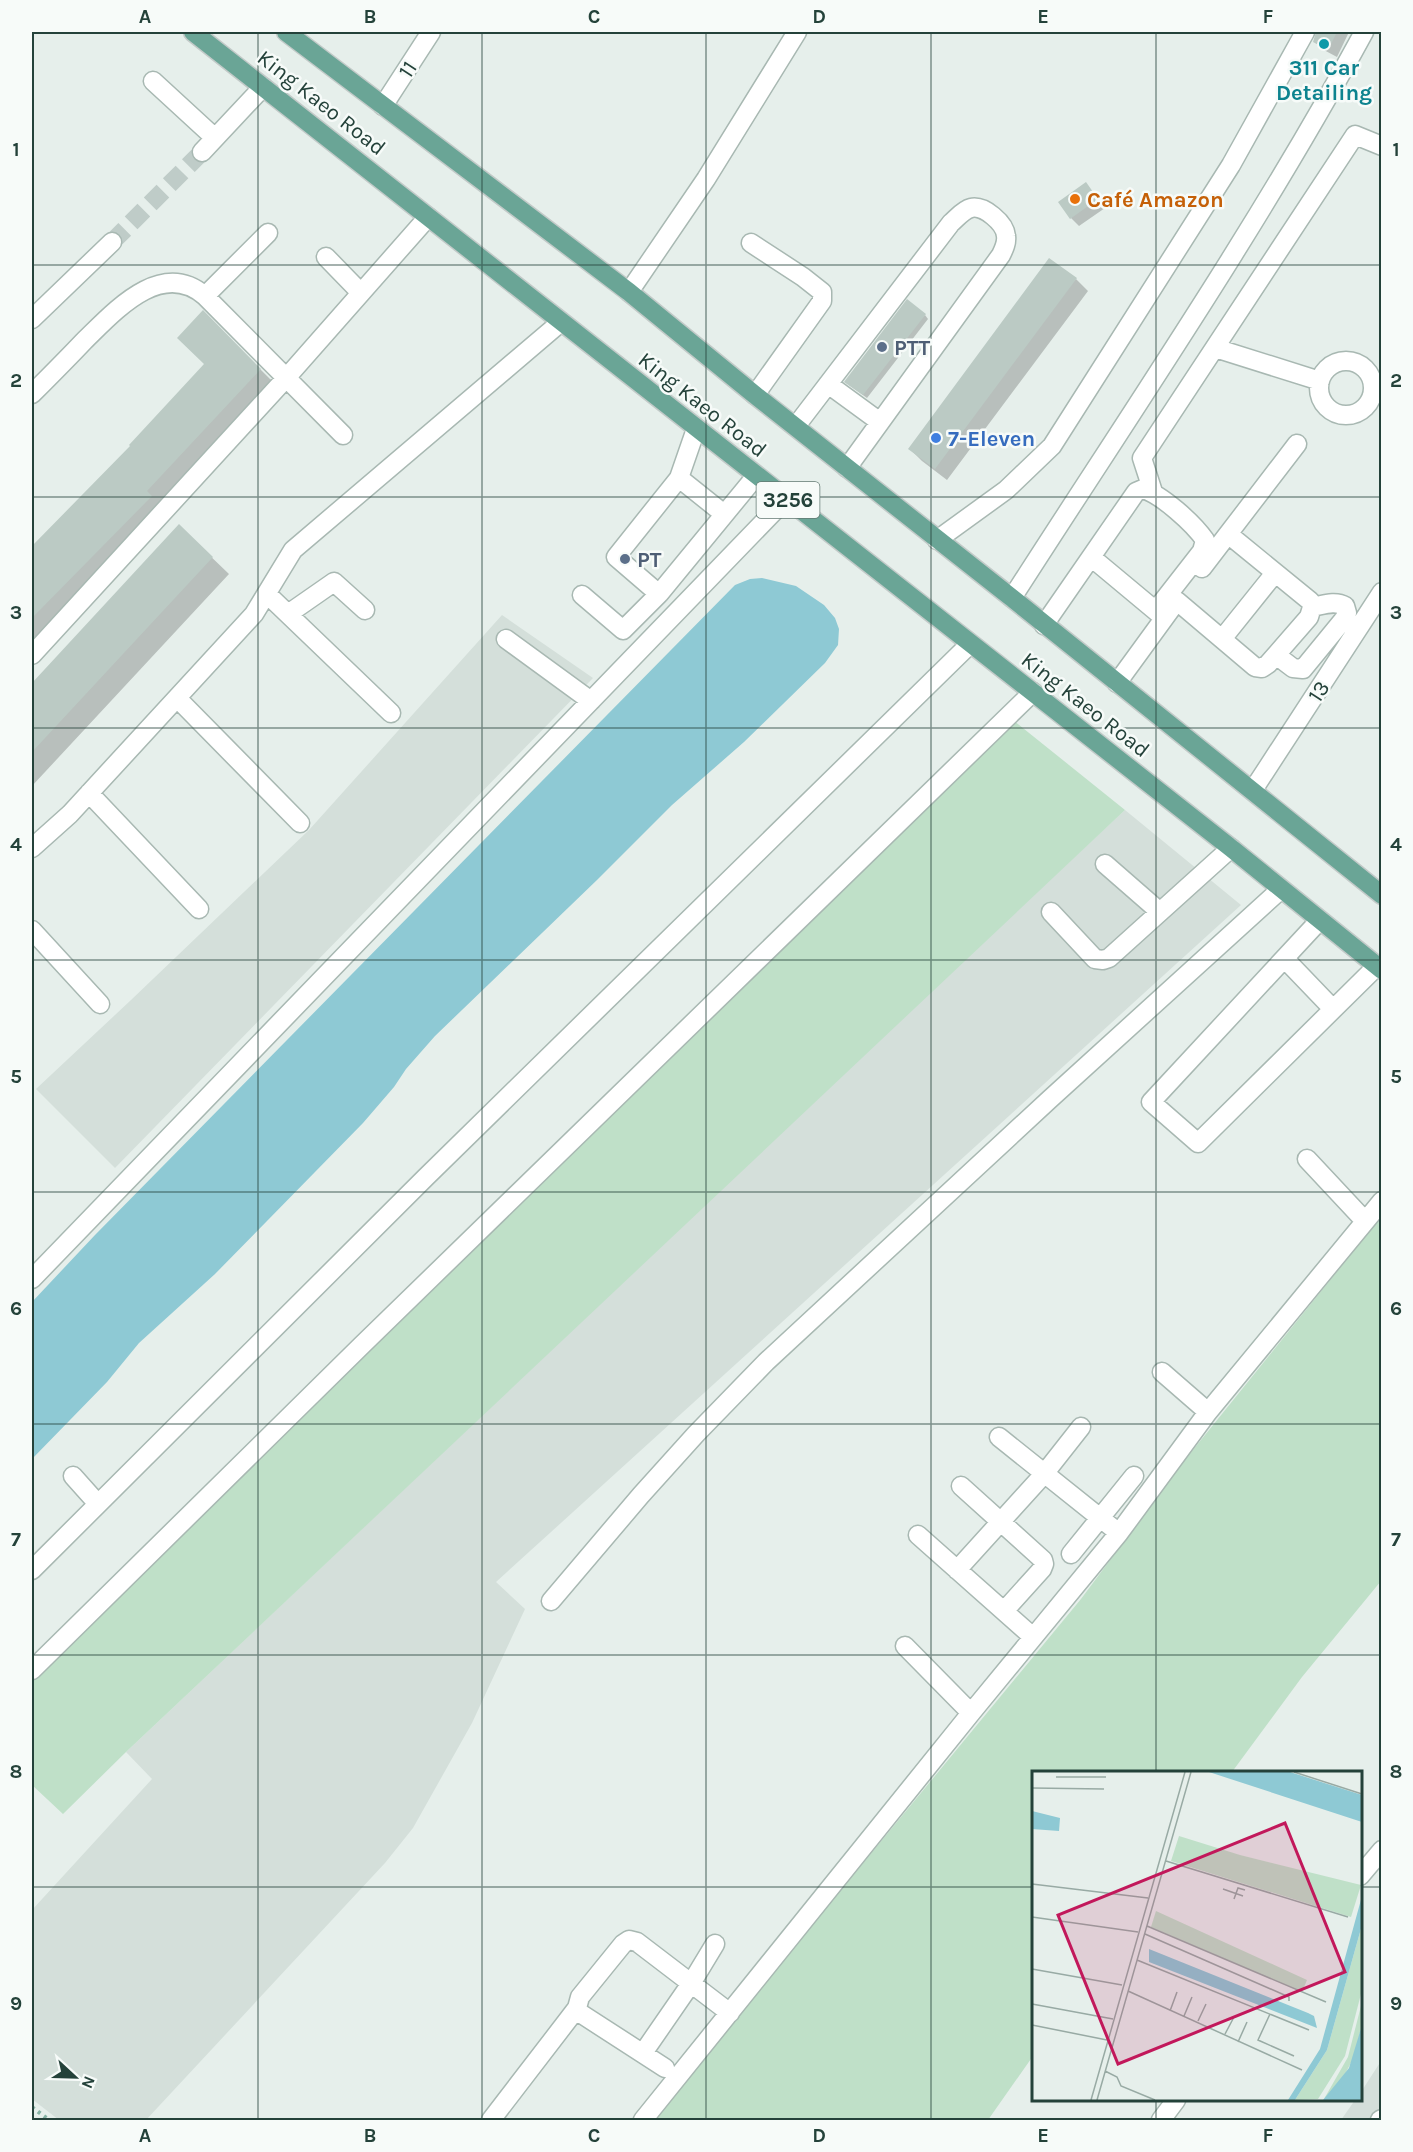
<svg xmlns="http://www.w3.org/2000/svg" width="1413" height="2152" viewBox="0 0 1413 2152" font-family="Karla,sans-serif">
<rect width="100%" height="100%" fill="#e6efeb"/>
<path fill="#d4dfda" d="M 502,615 L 593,678 L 115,1168 L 36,1089 L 131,1000 L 309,830 Z
M 1125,810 L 1241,905 L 496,1582 L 525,1609 L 472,1723 L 413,1828 L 385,1863 L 146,2120 L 59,2120 L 32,2099 L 32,1910 L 152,1779 L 126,1752 L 999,927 Z
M 1381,2061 L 1381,2120 L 1341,2120 L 1355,2100 L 1360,2100 L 1361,2092 Z"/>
<path fill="#bfe0c8" d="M 1013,720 L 1125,810 L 126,1752 L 63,1814 L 32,1785 L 32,1681 L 98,1613 Z
M 1381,1217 L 1381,1581 L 1302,1677 L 1232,1772 L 1034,1772 L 1033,2056 L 988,2120 L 651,2120 L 1081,1599 L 1184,1461 Z"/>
<path fill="#8ec9d4" d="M 762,578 L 796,586 L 824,605 L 835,618 L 839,629 L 838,645 L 825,663 L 744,742 L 672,805 L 597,880 L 435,1036 L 406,1069 L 394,1087 L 363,1123 L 215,1274 L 139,1343 L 107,1382 L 32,1459 L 32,1302 L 95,1235 L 735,585 L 750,579 Z"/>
<path fill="#0003" d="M 1318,32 L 1349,32 L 1337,57 L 1322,49 L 1314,41 Z
M 1086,184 L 1105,208 L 1079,226 L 1071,218 Z
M 1076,279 L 1088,291 L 947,480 L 922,461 L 910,449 Z
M 203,312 L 277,386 L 32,651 L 32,548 L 132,446 L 206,365 Z
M 925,315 L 928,319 L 867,398 L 849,385 Z
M 179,526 L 229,574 L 32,786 L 32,685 Z"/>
<path fill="#bbcac4" d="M 1316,32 L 1337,32 L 1328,50 L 1313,42 Z
M 1086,182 L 1098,199 L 1070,219 L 1058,202 Z
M 1049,258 L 1077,278 L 935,469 L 908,449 Z
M 907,299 L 926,314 L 863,395 L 844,382 Z
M 203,310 L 261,369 L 147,491 L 152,496 L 32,618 L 32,546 L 130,446 L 129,445 L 204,364 L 177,338 Z
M 179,524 L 213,557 L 32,752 L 32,683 Z"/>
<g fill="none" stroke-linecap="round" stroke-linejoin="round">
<path stroke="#bfccc8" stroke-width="18" stroke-dasharray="18 9" stroke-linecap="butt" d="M 112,242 L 202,152"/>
<g stroke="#a8b8b2" stroke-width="21">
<path id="minor" d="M 153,81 L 215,138
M 383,106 L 431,32
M 202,152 L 263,87
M 751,243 L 803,277 L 822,292 L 822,301 L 755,395
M 326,257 L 361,293
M 629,292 L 706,179 L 797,32
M 205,296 L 268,233
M 32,319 L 112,242
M 1215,348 L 1320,381
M1319 388a27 27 0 1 1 54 0a27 27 0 1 1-54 0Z
M 828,384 L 880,422
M 32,394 C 49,377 67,359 84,341 C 114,312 161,258 205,296 L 343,435
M 796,426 L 951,223 C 957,218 963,210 971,208 C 984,205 1005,223 1006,236 C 1007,243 1004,249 1001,255 L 847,468
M 696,429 L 679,478 L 616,557 L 659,594 L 756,476
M 679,478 L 724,514
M 1153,492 L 1142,458 L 1355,135 L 1382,146
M 937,540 L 1006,490 L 1052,446 L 1231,165 L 1305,32
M 1091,557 L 1163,617
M 1202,568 L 1297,444
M 267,594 L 391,713
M 582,595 L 623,630 L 659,594
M 1012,598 C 1132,411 1258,227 1364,32
M 1177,601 L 1255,667 L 1262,668 L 1268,664 L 1309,617 L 1312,607 L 1310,601 L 1228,534
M 288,614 L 334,582 L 365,610
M 1044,625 L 1136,492 L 1143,489 C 1162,495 1193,523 1205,540 L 1202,551 L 1156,610
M 506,639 L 591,701
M 1222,639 L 1275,573
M 32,655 L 287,377 L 428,217
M 1276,655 L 1293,668 L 1303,669 L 1344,619 L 1347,613 L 1345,606 C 1335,600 1323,605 1312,607
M 1117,683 L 1176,602
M 177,698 L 300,823
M 1253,790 L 1382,592
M 89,793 L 199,909
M 32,848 L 70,814 L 254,614 L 293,550 L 561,322
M 1105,864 L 1160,912
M 1051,912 L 1095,959 L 1103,960 L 1109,958 L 1231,848
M 1319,921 L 1151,1102 L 1198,1143 L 1377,966
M 32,930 L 100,1004
M 1285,959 L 1333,1009
M 1307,1159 L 1365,1221
M 32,1279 L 786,499
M 1162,1372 L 1208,1412
M 999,1437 L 1119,1533
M 73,1476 L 98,1504
M 961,1486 L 1043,1560 L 1044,1564 L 1042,1569 L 1004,1611
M 918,1535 L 1033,1637
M 1071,1554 L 1134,1476
M 32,1570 L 425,1178 L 970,644
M 957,1570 L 1044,1474 L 1081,1427
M 551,1601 L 641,1495 L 696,1434 L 766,1362 L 1050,1099 L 1280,890
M 905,1646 L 971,1713
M 32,1670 L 361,1346 L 1033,692
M 1360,1876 L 1382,1850
M 643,2053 L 692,1982 L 715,1944
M 665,2068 L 580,2013 L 577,2008 L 580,1997 L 623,1944 L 629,1940 L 637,1942 L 730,2013
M 491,2120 L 577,2008
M 643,2120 L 971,1713 L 1119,1533 L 1208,1412 L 1382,1201
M 1161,2120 L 1176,2100
M 1380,2120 L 1382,2119"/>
</g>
<g stroke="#c2cac8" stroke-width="21">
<path id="major" d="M 193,32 L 1231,848 L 1382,970
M 286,32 L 629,292 L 755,395 L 1012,598 L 1382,895"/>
</g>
<path stroke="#86b3a5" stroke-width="4" stroke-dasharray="3 4.5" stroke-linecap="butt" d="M 32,2107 L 49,2120"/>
<use href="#minor" stroke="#fff" stroke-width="18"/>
<use href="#major" stroke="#6aa596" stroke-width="18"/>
</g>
<path fill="none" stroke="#24423a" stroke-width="1.5" stroke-opacity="0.55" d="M 258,32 L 258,2120M 482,32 L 482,2120M 706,32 L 706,2120M 931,32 L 931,2120M 1156,32 L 1156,1772M 32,265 L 1382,265M 32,497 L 1382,497M 32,728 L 1382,728M 32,960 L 1382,960M 32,1192 L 1382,1192M 32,1424 L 1382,1424M 32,1655 L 1382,1655M 32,1887 L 1034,1887M 1360,1887 L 1382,1887M 1156,2100 L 1156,2120"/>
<circle fill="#0f9aa8" stroke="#f7fbf9" stroke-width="2" cx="1324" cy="44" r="6"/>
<circle fill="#e8710a" stroke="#f7fbf9" stroke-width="2" cx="1075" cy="199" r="6"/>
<g fill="#5c6f8a" stroke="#f7fbf9" stroke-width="2">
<circle cx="882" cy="347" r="6"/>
<circle cx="625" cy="559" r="6"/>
</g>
<circle fill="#3f7fe0" stroke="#f7fbf9" stroke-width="2" cx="936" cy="438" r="6"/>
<g text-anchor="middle" stroke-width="5" stroke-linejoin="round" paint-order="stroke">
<rect fill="#f7fbf9" stroke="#637a73" stroke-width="1.5" x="756.5" y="482" width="63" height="36" rx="4.5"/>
<g font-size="21" font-weight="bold" fill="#24423a">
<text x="788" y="507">3256</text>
</g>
<g font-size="22" font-weight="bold" fill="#0d838f" stroke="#f7fbf9">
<text x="1324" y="75">311 Car<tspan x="1324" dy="25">Detailing</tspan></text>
</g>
<g font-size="22" fill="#24423a" stroke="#f7fbf9">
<text transform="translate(407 69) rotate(-57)" y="8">11</text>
<text transform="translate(322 102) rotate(38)" y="8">King Kaeo Road</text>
<text transform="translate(703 404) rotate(38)" y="8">King Kaeo Road</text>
<text transform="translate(1318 691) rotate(-57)" y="8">13</text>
<text transform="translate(1086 704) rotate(38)" y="8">King Kaeo Road</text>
</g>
<g font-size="22" font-weight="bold" fill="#c56008" stroke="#f7fbf9" text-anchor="start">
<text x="1087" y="207">Café Amazon</text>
</g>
<g font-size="22" font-weight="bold" fill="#4e5e75" stroke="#f7fbf9" text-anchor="start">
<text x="894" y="355">PTT</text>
<text x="637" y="567">PT</text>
</g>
<g font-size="22" font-weight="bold" fill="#366cbe" stroke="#f7fbf9" text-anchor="start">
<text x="948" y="446">7-Eleven</text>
</g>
</g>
<g transform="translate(1032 1771)">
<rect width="330" height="330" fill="#e6efeb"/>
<path d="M 147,65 L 208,84 L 329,114 L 319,146 L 139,90 ZM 124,140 L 275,209 L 270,221 L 119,156 ZM 330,154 L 330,219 L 313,285 L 286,328 L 263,329 L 295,279 ZM 330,231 L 330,254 L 321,288 L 306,316 L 292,328 L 316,286 Z" fill="#bfe0c8"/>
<path d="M 177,1 L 258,1 L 330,24 L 330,51 ZM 0,40 L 28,47 L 27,60 L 0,58 ZM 330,125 L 330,154 L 295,279 L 263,329 L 256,329 L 288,278 ZM 117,178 L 276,242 L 282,245 L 285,257 L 117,191 ZM 330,254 L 330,329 L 291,329 L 317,297 Z" fill="#8ec9d4"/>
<path fill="none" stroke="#98aaa4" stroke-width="1.5" d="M 262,1 L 330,23M 24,6 L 74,6M 0,17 L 72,18M 134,90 L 316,146M 0,113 L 116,127M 191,118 L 211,125M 202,128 L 206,117 L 213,119M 0,146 L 106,161M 115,155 L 294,231M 113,163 L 257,226 L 257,230M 105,189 L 277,259M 0,198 L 90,214M 96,220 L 270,299M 0,233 L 81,248M 138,240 L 145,221M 238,243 L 226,269 L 262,285M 152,245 L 160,226M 166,250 L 174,233M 0,254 L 75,269M 193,263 L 202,246M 206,271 L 215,251M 73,300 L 85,306 L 89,315 L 123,329M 59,329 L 153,1M 65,329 L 159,1"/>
<path fill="#c2185b" fill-opacity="0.15" stroke="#c2185b" stroke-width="3" d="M 253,52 L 313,201 L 86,293 L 26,144 Z"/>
<rect width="330" height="330" fill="none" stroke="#24423a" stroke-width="3"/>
</g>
<rect width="1413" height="2152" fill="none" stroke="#f7fbf9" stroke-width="66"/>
<g transform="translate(75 2077) rotate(112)" stroke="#f7fbf9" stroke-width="4.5" paint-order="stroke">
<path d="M0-4.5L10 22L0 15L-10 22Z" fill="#24423a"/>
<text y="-9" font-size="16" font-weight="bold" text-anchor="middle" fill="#24423a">N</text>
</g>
<rect x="33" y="33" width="1347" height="2086" fill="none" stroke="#24423a" stroke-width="2"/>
<g font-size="20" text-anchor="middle" font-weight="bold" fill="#24423a">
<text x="145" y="23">A</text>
<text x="370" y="23">B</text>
<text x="594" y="23">C</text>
<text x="819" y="23">D</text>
<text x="1043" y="23">E</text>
<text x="1268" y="23">F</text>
<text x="16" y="156">1</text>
<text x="1396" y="156">1</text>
<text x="16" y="387">2</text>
<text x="1396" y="387">2</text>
<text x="16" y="619">3</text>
<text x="1396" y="619">3</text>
<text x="16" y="851">4</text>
<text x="1396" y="851">4</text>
<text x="16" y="1083">5</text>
<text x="1396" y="1083">5</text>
<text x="16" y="1315">6</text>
<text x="1396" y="1315">6</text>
<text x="16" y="1546">7</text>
<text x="1396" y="1546">7</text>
<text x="16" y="1778">8</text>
<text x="1396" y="1778">8</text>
<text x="16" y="2010">9</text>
<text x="1396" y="2010">9</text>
<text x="145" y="2142">A</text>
<text x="370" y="2142">B</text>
<text x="594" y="2142">C</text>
<text x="819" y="2142">D</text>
<text x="1043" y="2142">E</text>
<text x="1268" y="2142">F</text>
</g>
</svg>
